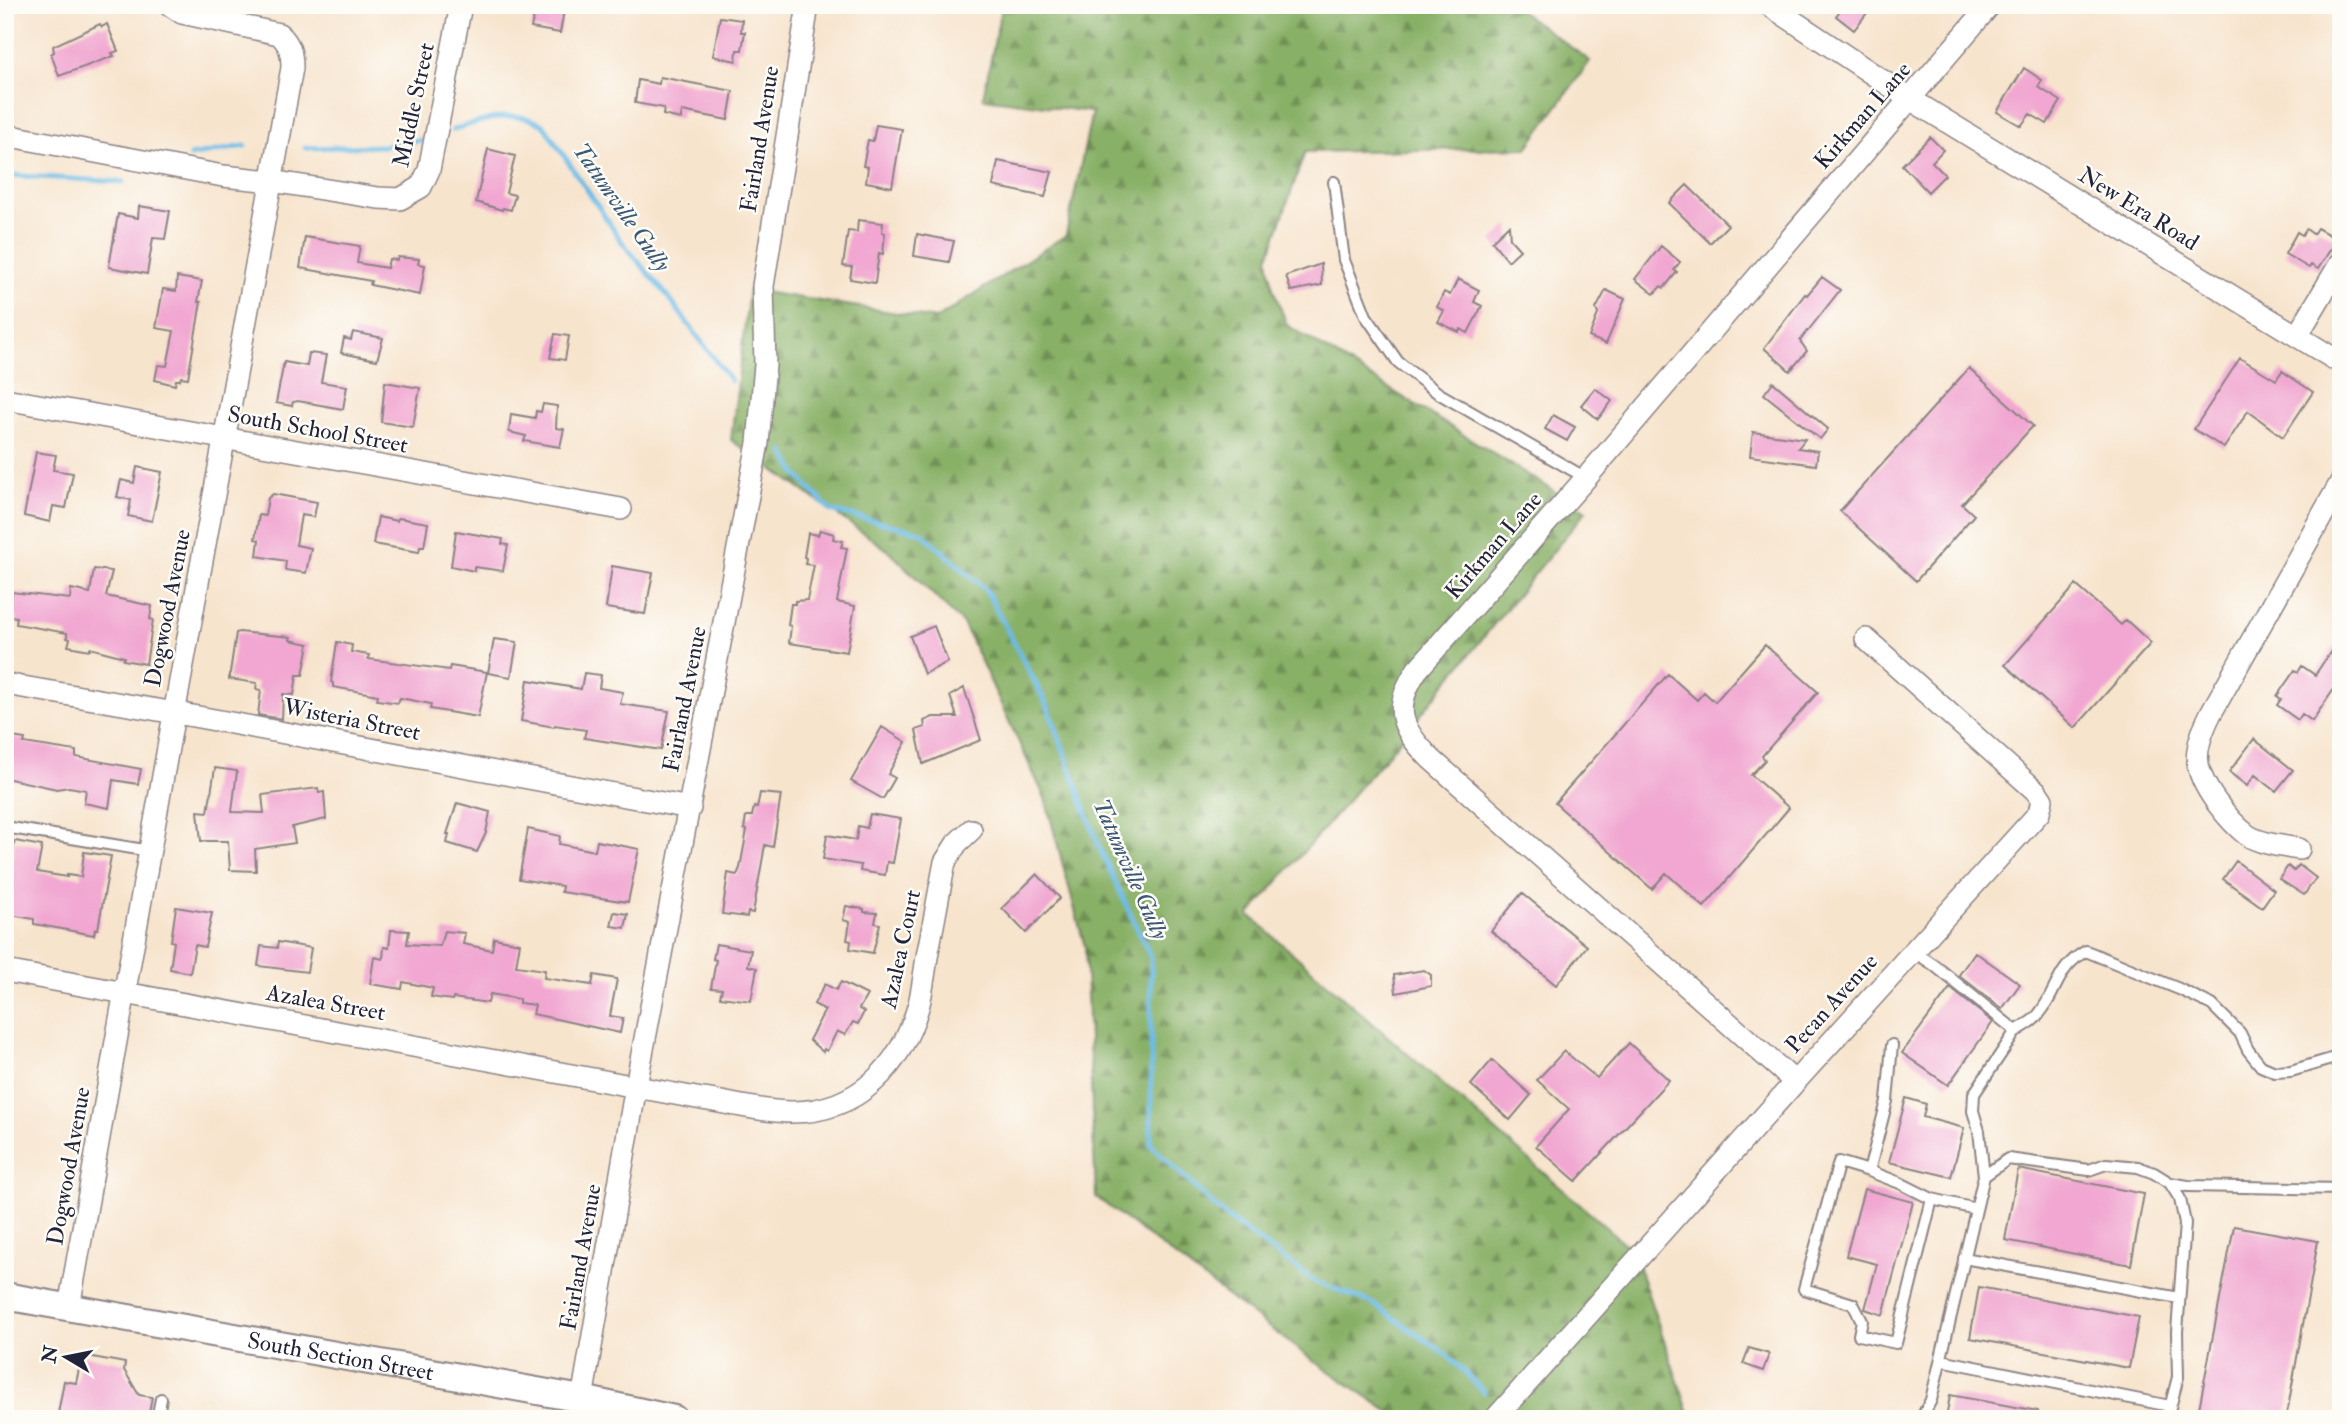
<svg xmlns="http://www.w3.org/2000/svg" width="2346" height="1424" viewBox="0 0 2346 1424" font-family="'IM FELL Double Pica',serif">
<defs>
<pattern id="forest-firs" width="22" height="20" patternUnits="userSpaceOnUse" patternTransform="scale(1.75)"><rect width="22" height="20" fill="#88b066"/><path d="M5 1l3.5 6h-7zM16 11l3.5 6h-7z" fill="#6f8f55"/></pattern>
</defs>
<rect width="100%" height="100%" fill="#fdfcf7"/>
<filter id="ink" filterUnits="userSpaceOnUse"><feTurbulence type="fractalNoise" baseFrequency=".0143" numOctaves="2"/><feDisplacementMap in="SourceGraphic" scale="14" xChannelSelector="R" yChannelSelector="G"/><feConvolveMatrix kernelMatrix="1 2 1 2 8 2 1 2 1" color-interpolation-filters="sRGB"/></filter>
<filter id="wash" filterUnits="userSpaceOnUse"><feTurbulence type="fractalNoise" baseFrequency=".00686" numOctaves="4" result="noise"/><feDisplacementMap in="SourceGraphic" scale="28" xChannelSelector="R" yChannelSelector="G"/><feGaussianBlur stdDeviation="1.57" result="paint"/><feColorMatrix in="noise" values="0 0 0 0 0 0 0 0 0 0 0 0 0 0 0 0 0 1.4 0 .05"/><feComposite in="paint" operator="in"/></filter>
<g filter="url(#wash)">
<rect width="100%" height="100%" fill="#f7e4cd"/>
<path fill="url(#forest-firs)" stroke="#556950" stroke-width="2" d="M 1002,5 L 1512,5 L 1590,61 L 1527,148 L 1305,152 L 1268,259 L 1273,288 L 1287,325 L 1586,511 L 1395,746 L 1249,915 L 1633,1251 L 1691,1419 L 1400,1419 L 1311,1359 L 1096,1197 L 1085,947 L 1045,798 L 964,625 L 889,551 L 731,440 L 749,290 L 936,319 L 1066,235 L 1092,112 L 983,98 Z"/>
<g fill="none" stroke-linecap="round" stroke-linejoin="round">
<path stroke="#6cbbe6" stroke-width="5" d="M 453,130 C 481,121 518,107 544,126 L 622,242 L 665,293 L 731,381
M 305,148 L 384,146 L 405,139 L 416,141 L 421,140
M 190,156 L 245,146
M 5,175 L 123,182
M 784,452 L 798,476 L 831,511 L 921,532 L 986,590 L 1048,707 L 1099,847 L 1151,958 L 1151,1145 L 1225,1216 L 1316,1282 L 1370,1302 L 1447,1355 L 1484,1392"/>
</g>
<g id="blocks">
<path fill="#f1a7d1" d="M 536,5 L 565,5 L 560,33 L 531,28 Z
M 1844,5 L 1873,5 L 1854,30 L 1836,16 Z
M 720,17 L 742,20 L 741,32 L 745,32 L 742,50 L 737,50 L 736,61 L 713,56 Z
M 100,24 L 102,27 L 107,24 L 118,51 L 112,53 L 114,56 L 59,76 L 51,54 L 54,52 L 53,46 Z
M 2024,68 L 2042,80 L 2038,87 L 2061,101 L 2047,124 L 2030,114 L 2021,126 L 1997,112 Z
M 660,77 L 733,91 L 728,120 L 682,111 L 681,119 L 663,115 L 664,108 L 635,103 L 638,80 L 659,84 Z
M 876,125 L 902,129 L 892,187 L 866,182 L 868,167 L 863,166 L 868,140 L 873,141 Z
M 1930,137 L 1943,150 L 1932,162 L 1945,175 L 1928,192 L 1902,165 Z
M 488,149 L 515,156 L 506,193 L 515,195 L 511,210 L 503,208 L 502,210 L 476,202 Z
M 998,161 L 1052,172 L 1045,197 L 993,186 Z
M 1687,185 L 1728,225 L 1710,243 L 1669,203 Z
M 139,206 L 170,211 L 165,239 L 153,238 L 147,274 L 109,267 L 118,214 L 138,218 Z
M 858,220 L 883,223 L 882,232 L 885,233 L 883,254 L 879,253 L 875,283 L 850,279 L 852,267 L 843,266 L 848,231 L 857,232 Z
M 1509,225 L 1510,239 L 1520,250 L 1508,261 L 1492,241 Z
M 2317,228 L 2337,239 L 2318,269 L 2311,265 L 2309,268 L 2285,254 L 2297,232 L 2302,235 L 2306,229 L 2313,234 Z
M 917,234 L 954,241 L 949,262 L 914,256 Z
M 305,237 L 360,246 L 357,263 L 387,268 L 389,259 L 397,260 L 398,257 L 419,259 L 418,264 L 425,265 L 420,295 L 370,285 L 371,281 L 300,268 Z
M 1661,246 L 1680,262 L 1674,270 L 1677,272 L 1664,288 L 1661,286 L 1654,294 L 1635,279 Z
M 1321,264 L 1322,285 L 1291,291 L 1286,276 Z
M 177,277 L 202,281 L 198,302 L 201,302 L 188,378 L 181,377 L 180,380 L 176,380 L 175,385 L 155,380 L 158,365 L 167,366 L 174,331 L 156,328 L 163,289 L 176,291 Z
M 1822,277 L 1840,290 L 1800,341 L 1807,351 L 1790,371 L 1764,348 L 1805,294 L 1807,295 Z
M 1458,279 L 1479,290 L 1474,302 L 1482,306 L 1468,333 L 1461,329 L 1459,332 L 1438,322 L 1444,311 L 1437,307 L 1444,292 L 1450,295 Z
M 1606,290 L 1625,299 L 1606,344 L 1589,337 L 1598,314 L 1596,309 Z
M 353,332 L 383,338 L 377,360 L 341,353 L 344,338 L 351,340 Z
M 555,334 L 569,336 L 565,360 L 550,358 Z
M 309,353 L 326,355 L 321,382 L 347,386 L 343,409 L 298,401 L 293,402 L 292,406 L 276,403 L 284,362 L 307,366 Z
M 2240,358 L 2276,380 L 2282,371 L 2313,392 L 2283,437 L 2248,411 L 2224,448 L 2194,429 Z
M 1969,368 L 2033,426 L 1962,504 L 1974,515 L 1916,581 L 1840,511 Z
M 385,382 L 420,388 L 413,427 L 381,422 Z
M 1773,382 L 1828,429 L 1820,439 L 1764,394 Z
M 1595,388 L 1612,401 L 1598,419 L 1581,405 Z
M 543,404 L 557,406 L 556,428 L 564,429 L 560,447 L 524,441 L 526,436 L 509,432 L 511,414 L 535,418 L 536,411 L 541,412 Z
M 1553,415 L 1575,427 L 1567,441 L 1545,429 Z
M 1753,432 L 1805,439 L 1798,448 L 1818,451 L 1816,465 L 1750,456 Z
M 36,452 L 56,455 L 53,470 L 73,473 L 66,508 L 53,506 L 50,522 L 24,516 Z
M 137,467 L 162,472 L 152,521 L 128,516 L 131,500 L 117,497 L 121,480 L 134,483 Z
M 273,494 L 317,502 L 314,517 L 301,515 L 296,545 L 311,548 L 306,573 L 285,570 L 286,561 L 257,556 L 259,540 L 255,539 L 259,515 L 265,516 L 268,498 Z
M 378,517 L 397,521 L 398,518 L 428,523 L 424,547 L 420,547 L 419,552 L 373,544 Z
M 820,530 L 834,534 L 833,539 L 843,541 L 841,547 L 847,548 L 837,602 L 855,606 L 847,652 L 789,643 L 791,626 L 788,625 L 791,604 L 795,604 L 795,601 L 807,600 L 814,565 L 805,564 L 806,558 L 804,557 L 808,533 L 818,535 Z
M 456,531 L 503,539 L 502,544 L 508,545 L 503,571 L 474,567 L 474,571 L 451,566 Z
M 612,566 L 653,573 L 645,614 L 606,608 Z
M 94,569 L 112,571 L 106,596 L 152,606 L 150,619 L 153,620 L 146,664 L 123,660 L 124,657 L 90,648 L 90,650 L 68,646 L 70,639 L 67,638 L 67,633 L 16,624 L 17,617 L 8,616 L 12,592 L 70,599 L 71,589 L 90,593 Z
M 2076,585 L 2121,625 L 2126,620 L 2151,643 L 2075,728 L 2005,665 Z
M 934,626 L 948,662 L 924,674 L 910,636 Z
M 239,632 L 291,637 L 290,640 L 309,644 L 303,675 L 297,675 L 294,695 L 283,694 L 282,719 L 258,715 L 261,690 L 256,689 L 257,683 L 229,679 L 236,633 Z
M 2341,636 L 2341,679 L 2312,721 L 2302,714 L 2298,720 L 2277,705 L 2281,699 L 2277,696 L 2295,670 L 2298,672 L 2302,666 L 2315,675 Z
M 494,639 L 517,642 L 511,677 L 488,673 Z
M 337,642 L 352,645 L 351,652 L 369,655 L 368,659 L 449,670 L 450,666 L 487,672 L 478,717 L 430,709 L 431,704 L 400,698 L 398,703 L 377,700 L 378,695 L 333,687 L 333,683 L 331,682 Z
M 1765,645 L 1818,692 L 1762,756 L 1765,760 L 1751,775 L 1789,808 L 1704,907 L 1666,873 L 1652,889 L 1555,803 L 1668,674 L 1697,700 L 1704,692 L 1715,702 Z
M 584,673 L 601,675 L 599,688 L 623,692 L 620,704 L 669,711 L 661,750 L 584,738 L 586,730 L 555,725 L 554,727 L 521,721 L 528,680 L 581,689 Z
M 964,688 L 981,740 L 923,764 L 916,730 L 925,727 L 924,721 L 933,717 L 957,717 L 950,696 Z
M 882,727 L 906,742 L 888,774 L 895,778 L 883,799 L 851,781 Z
M 5,736 L 25,739 L 24,743 L 76,751 L 76,757 L 141,769 L 138,784 L 113,780 L 109,808 L 84,803 L 86,790 L 69,787 L 57,789 L 5,778 Z
M 2254,739 L 2293,770 L 2276,791 L 2255,775 L 2247,786 L 2229,772 Z
M 215,768 L 237,771 L 232,812 L 264,813 L 262,795 L 318,788 L 319,793 L 324,792 L 326,819 L 292,827 L 295,843 L 255,849 L 256,871 L 230,870 L 228,841 L 201,841 L 198,811 L 208,812 Z
M 760,793 L 781,795 L 773,847 L 765,845 L 753,913 L 748,912 L 747,917 L 722,914 L 728,873 L 737,875 L 740,868 L 747,830 L 744,829 L 746,816 L 752,816 L 754,807 L 757,808 Z
M 457,803 L 490,812 L 486,833 L 477,852 L 447,843 L 449,834 L 447,834 Z
M 870,814 L 901,819 L 893,863 L 887,862 L 885,875 L 860,871 L 861,865 L 823,859 L 827,835 L 856,840 L 858,826 L 867,828 Z
M 528,829 L 560,836 L 559,844 L 595,851 L 597,841 L 639,849 L 628,902 L 561,892 L 562,886 L 519,879 Z
M 15,841 L 42,846 L 37,872 L 67,877 L 67,875 L 81,877 L 84,852 L 111,856 L 98,929 L 95,929 L 94,935 L 34,924 L 34,919 L 5,914 L 5,897 Z
M 2236,861 L 2274,890 L 2262,907 L 2223,879 Z
M 2299,865 L 2316,878 L 2304,895 L 2279,879 L 2288,866 L 2294,871 Z
M 1037,874 L 1060,898 L 1026,933 L 1002,908 Z
M 1522,893 L 1587,946 L 1556,985 L 1491,931 Z
M 846,906 L 864,909 L 864,912 L 877,913 L 875,923 L 880,924 L 873,953 L 850,949 L 851,941 L 847,940 L 850,922 L 843,920 Z
M 176,907 L 212,913 L 205,947 L 195,945 L 190,973 L 170,969 L 174,942 L 171,941 Z
M 614,912 L 628,914 L 625,928 L 611,926 Z
M 391,930 L 409,931 L 407,944 L 440,946 L 444,931 L 465,933 L 463,944 L 492,950 L 494,938 L 520,943 L 516,966 L 545,970 L 544,978 L 592,985 L 594,975 L 617,979 L 610,1016 L 623,1018 L 620,1033 L 533,1014 L 535,1005 L 519,1003 L 519,999 L 490,994 L 488,1003 L 453,998 L 452,1000 L 431,997 L 433,988 L 403,982 L 402,989 L 370,984 L 374,957 L 383,959 L 384,947 L 389,948 Z
M 278,942 L 311,948 L 307,972 L 258,966 L 261,946 L 277,948 Z
M 716,944 L 751,950 L 748,966 L 757,968 L 751,1001 L 720,997 L 722,989 L 711,988 L 716,960 L 713,959 Z
M 1975,952 L 2020,984 L 2002,1009 L 1959,975 Z
M 1424,970 L 1431,975 L 1431,986 L 1396,993 L 1394,975 Z
M 841,982 L 867,995 L 859,1009 L 864,1012 L 858,1024 L 853,1022 L 845,1035 L 837,1031 L 827,1051 L 824,1049 L 823,1052 L 809,1040 L 825,1010 L 814,1004 L 825,984 L 836,990 Z
M 1950,988 L 1993,1022 L 1948,1085 L 1902,1053 Z
M 1629,1043 L 1669,1080 L 1576,1181 L 1536,1146 L 1569,1109 L 1537,1080 L 1564,1051 L 1597,1078 Z
M 1492,1060 L 1531,1095 L 1510,1120 L 1471,1085 Z
M 1906,1098 L 1926,1104 L 1923,1117 L 1964,1128 L 1951,1177 L 1889,1162 Z
M 2018,1169 L 2144,1194 L 2131,1265 L 2005,1240 Z
M 1864,1189 L 1913,1202 L 1883,1315 L 1865,1309 L 1877,1264 L 1846,1256 Z
M 2234,1226 L 2318,1241 L 2286,1419 L 2197,1419 Z
M 1979,1287 L 2139,1317 L 2129,1368 L 1970,1338 Z
M 1749,1348 L 1769,1354 L 1763,1371 L 1743,1364 Z
M 82,1355 L 125,1363 L 124,1370 L 139,1395 L 152,1397 L 148,1419 L 57,1419 L 64,1381 L 76,1383 Z
M 1950,1395 L 2038,1411 L 2037,1419 L 1946,1419 Z"/>
</g>
</g>
<g filter="url(#ink)">
<use href="#blocks" fill-opacity="0" stroke="#8c8384" stroke-width="2"/>
<g fill="none" stroke-linecap="round" stroke-linejoin="round">
<g stroke="#8c8384" stroke-width="14">
<path id="service" d="M 1334,182 L 1344,260 L 1366,316 L 1398,362 L 1438,393 L 1586,478
M 5,827 L 150,851
M 1913,951 L 1934,965 L 2016,1031 L 1974,1094 L 1973,1111 L 1979,1131 L 1984,1176
M 2016,1031 C 2026,1025 2036,1020 2042,1010 C 2059,986 2058,967 2086,951 L 2179,989 L 2212,1005 L 2240,1033 L 2248,1050 L 2261,1066 L 2275,1072 L 2291,1071 L 2341,1056
M 1892,1045 L 1887,1101 L 1869,1171 L 1839,1162 L 1804,1289 L 1853,1304 L 1862,1321 L 1859,1335 L 1896,1343 L 1932,1199 L 1976,1209
M 1869,1171 L 1900,1183 L 1932,1199
M 2170,1183 L 2188,1186 L 2341,1189
M 1964,1258 L 2179,1298
M 1941,1360 L 2170,1406
M 157,1419 L 161,1399
M 1921,1419 L 1931,1400 L 1984,1176 L 2008,1159 L 2089,1170 L 2106,1164 L 2138,1167 L 2154,1173 L 2170,1183 L 2180,1199 L 2185,1223 L 2177,1332 L 2178,1377 L 2167,1419"/>
</g>
<g stroke="#8c8384" stroke-width="24">
<path id="minor" d="M 1769,5 L 1910,99 L 2341,363
M 5,135 L 223,176 L 271,181 L 378,198 L 400,199 L 421,187 L 429,170 L 461,5
M 2297,336 L 2341,262
M 5,399 L 621,509
M 5,684 L 193,716 L 690,808
M 2299,849 C 2282,846 2261,844 2247,835 C 2235,826 2226,815 2217,803 C 2192,769 2192,751 2211,713 L 2341,482
M 5,971 L 702,1099 C 731,1103 763,1112 792,1112 C 859,1112 902,1065 919,1004 C 923,987 925,969 928,951 C 934,922 939,892 945,862 L 957,843 L 971,830
M 1795,1082 L 1431,759 C 1400,728 1392,708 1417,670 L 1586,478 L 1990,5
M 69,1307 L 174,714 L 292,68 C 292,53 290,44 279,34 L 182,13 L 170,5
M 582,1399 L 636,1086 L 758,443 L 765,365 L 763,286 L 808,5
M 1495,1419 L 1795,1082 L 2039,813 L 2042,800 L 2036,791 L 1866,639"/>
</g>
<g stroke="#8c8384" stroke-width="30">
<g id="tertiary">
<path id="s1" d="M 5,1296 L 582,1399 L 674,1419"/>
</g>
</g>
<use href="#service" stroke="#fff" stroke-width="10"/>
<use href="#minor" stroke="#fff" stroke-width="21"/>
<use href="#tertiary" stroke="#fff" stroke-width="26"/>
</g>
</g>
<g text-anchor="middle" stroke-width="5" stroke-linejoin="round" paint-order="stroke">
<g font-size="23" fill="#22223b" stroke="#fdfcf7">
<text transform="translate(413 105) rotate(-78)" y="8">Middle Street</text>
<text transform="translate(1862 115) rotate(-49)" y="8">Kirkman Lane</text>
<text transform="translate(759 139) rotate(-81)" y="8">Fairland Avenue</text>
<text transform="translate(2139 208) rotate(32)" y="8">New Era Road</text>
<text transform="translate(318 429) rotate(10)" y="8">South School Street</text>
<text transform="translate(1493 545) rotate(-49)" y="8">Kirkman Lane</text>
<text transform="translate(167 608) rotate(-79)" y="8">Dogwood Avenue</text>
<text transform="translate(684 699) rotate(-79)" y="8">Fairland Avenue</text>
<text transform="translate(352 719) rotate(11)" y="8">Wisteria Street</text>
<text transform="translate(900 949) rotate(-78)" y="8">Azalea Court</text>
<text transform="translate(326 1002) rotate(10)" y="8">Azalea Street</text>
<text transform="translate(1831 1003) rotate(-48)" y="8">Pecan Avenue</text>
<text transform="translate(68 1166) rotate(-80)" y="8">Dogwood Avenue</text>
<text transform="translate(580 1257) rotate(-80)" y="8">Fairland Avenue</text>
<text dy="8" stroke="none"><textPath href="#s1" startOffset="341">South Section Street</textPath></text>
</g>
<g font-size="24" font-style="italic" fill="#3c5877" stroke="#fdfcf7">
<text transform="translate(622 207) rotate(55)" y="8">Tatumville Gully</text>
<text transform="translate(1131 869) rotate(66)" y="8">Tatumville Gully</text>
</g>
</g>
<rect width="2346" height="1424" fill="none" stroke="#fdfcf7" stroke-width="28"/>
<g transform="translate(66 1357) rotate(280)" stroke="#fdfcf7" stroke-width="5" paint-order="stroke">
<path d="M0-5L12 26L0 18L-12 26Z" fill="#22223b"/>
<text y="-10" font-size="19" font-weight="bold" text-anchor="middle" fill="#22223b">N</text>
</g>
</svg>
